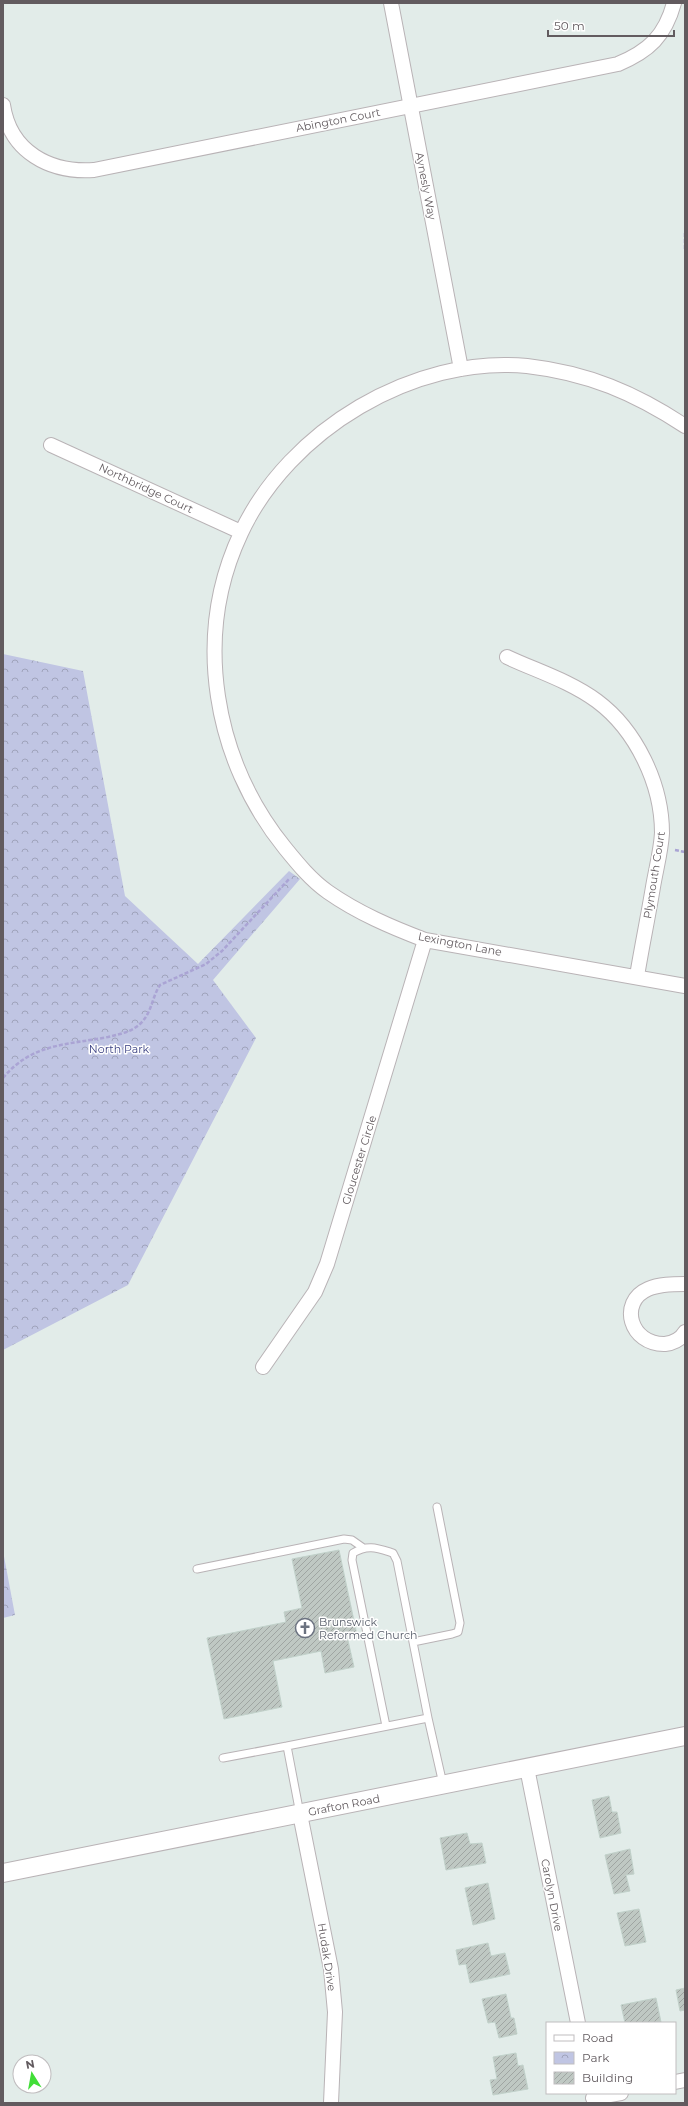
<svg xmlns="http://www.w3.org/2000/svg" width="688" height="2106" viewBox="0 0 688 2106" font-family="Montserrat,sans-serif">
<defs>
<pattern id="park-crowns" width="20" height="18" patternUnits="userSpaceOnUse"><rect width="20" height="18" fill="#c0c5e3"/><path d="M2 6a3 3 0 1 1 6 0M12 15a3 3 0 1 1 6 0" fill="none" stroke="#9fa3bb"/></pattern>
<pattern id="building-hatch" width="6" height="6" patternUnits="userSpaceOnUse"><rect width="6" height="6" fill="#bfc8c3"/><path d="M-1 1l2-2M0 6l6-6M5 7l2-2" fill="none" stroke="#9fa5a2"/></pattern>
</defs>
<rect width="100%" height="100%" fill="#e2ece9"/>
<path fill="url(#park-crowns)" d="M 3,654 L 83,671 L 125,896 L 198,964 L 289,871 L 300,879 L 213,980 L 256,1038 L 128,1285 L 3,1350 Z
M 3,1551 L 15,1615 L 3,1618 Z"/>
<path fill="url(#building-hatch)" stroke="#c1d1ca" d="M 339,1550 L 357,1635 L 347,1636 L 354,1667 L 325,1673 L 321,1651 L 273,1661 L 282,1707 L 224,1719 L 207,1638 L 286,1622 L 284,1612 L 302,1608 L 292,1559 Z
M 609,1796 L 612,1812 L 617,1812 L 621,1833 L 600,1838 L 592,1800 Z
M 467,1833 L 470,1844 L 482,1843 L 486,1863 L 446,1870 L 440,1838 Z
M 630,1849 L 634,1874 L 626,1875 L 630,1891 L 614,1894 L 605,1855 Z
M 488,1883 L 495,1919 L 473,1925 L 465,1888 Z
M 639,1909 L 646,1942 L 625,1946 L 617,1913 Z
M 488,1943 L 491,1956 L 505,1953 L 510,1974 L 470,1983 L 466,1964 L 459,1965 L 456,1950 Z
M 685,1988 L 685,2010 L 680,2011 L 676,1990 Z
M 506,1994 L 511,2018 L 514,2018 L 517,2034 L 499,2038 L 495,2022 L 488,2023 L 482,1999 Z
M 656,1998 L 661,2022 L 625,2023 L 621,2005 Z
M 516,2053 L 518,2066 L 523,2065 L 528,2089 L 493,2095 L 490,2080 L 497,2079 L 493,2057 Z"/>
<g fill="none" stroke-linecap="round" stroke-linejoin="round">
<g stroke="#b9b3b6" stroke-width="9">
<path id="service" d="M 197,1569 L 344,1539 L 352,1540 L 362,1547
M 413,1642 L 452,1634 L 458,1632 L 460,1623 L 437,1507
M 386,1726 L 352,1560 L 353,1553 C 368,1544 377,1548 393,1553 L 397,1561 L 428,1718
M 223,1758 L 287,1746
M 300,1814 L 287,1746 L 428,1718 L 443,1784"/>
</g>
<g stroke="#b9b3b6" stroke-width="16">
<path id="minor" d="M 391,3 L 461,369
M 3,105 C 10,152 50,173 94,170 L 618,64 C 649,51 665,36 674,3
M 685,426 C 635,393 588,373 527,366 C 414,355 289,430 241,533 C 192,637 214,760 285,848 C 298,864 311,880 328,892 C 358,913 391,927 425,940 L 685,986
M 51,445 L 241,532
M 507,657 C 537,671 570,681 597,701 C 636,730 662,784 662,833 C 661,851 656,869 653,887 C 648,917 642,946 637,976
M 685,1284 C 673,1284 659,1284 648,1289 C 618,1302 630,1345 665,1344 C 673,1343 681,1339 685,1332
M 263,1367 L 315,1292 L 327,1264 L 425,940
M 527,1768 L 578,2023
M 300,1814 L 331,1969 L 335,2012 L 331,2103
M 675,2082 L 685,2080
M 593,2098 L 621,2093"/>
</g>
<g stroke="#b9b3b6" stroke-width="20">
<path id="tertiary" d="M 3,1873 L 685,1736"/>
</g>
<path stroke="#aaa4d4" stroke-width="2.5" stroke-dasharray="4 2" stroke-linecap="butt" d="M 685,233 L 685,249
M 675,850 L 685,852
M 3,1078 C 32,1043 67,1045 108,1037 C 120,1034 132,1032 141,1023 C 152,1012 152,997 160,985 L 206,964 L 222,951 L 290,878"/>
<use href="#service" stroke="#fff" stroke-width="7"/>
<use href="#minor" stroke="#fff" stroke-width="14"/>
<use href="#tertiary" stroke="#fff" stroke-width="18"/>
</g>
<defs>
<g id="church-ring" transform="scale(1)"><circle r="9.5" fill="#fff" stroke="#6b7280" stroke-width="1.5"/><path d="M-1.2-6h2.4v3.5h3.3v2.4h-3.3V6h-2.4V-.1h-3.3v-2.4h3.3Z" fill="#6b7280"/></g>
</defs>
<g fill-rule="evenodd">
<use href="#church-ring" x="305" y="1628"/>
</g>
<g text-anchor="middle" stroke-width="3" stroke-linejoin="round" paint-order="stroke">
<g font-size="11" fill="#625b5f" stroke="#fff">
<text transform="translate(338 120) rotate(-11)" y="4">Abington Court</text>
<text transform="translate(426 186) rotate(79)" y="4">Aynesly Way</text>
<text transform="translate(146 488) rotate(25)" y="4">Northbridge Court</text>
<text transform="translate(654 875) rotate(-81)" y="4">Plymouth Court</text>
<text transform="translate(460 944) rotate(11)" y="4">Lexington Lane</text>
<text transform="translate(359 1160) rotate(-73)" y="4">Gloucester Circle</text>
<text transform="translate(344 1805) rotate(-11)" y="4">Grafton Road</text>
<text transform="translate(552 1895) rotate(79)" y="4">Carolyn Drive</text>
<text transform="translate(327 1957) rotate(81)" y="4">Hudak Drive</text>
</g>
<g font-size="11" fill="#3a4082" stroke="#fff">
<text x="119" y="1053">North Park</text>
</g>
<g font-size="11" fill="#5b616d" stroke="#fff" text-anchor="start">
<text x="319" y="1626">Brunswick<tspan x="319" dy="13">Reformed Church</tspan></text>
</g>
</g>
<rect width="688" height="2106" fill="none" stroke="#625b5f" stroke-width="8"/>
<rect x="546" y="2022" width="130" height="72" fill="#ffffff" stroke="#c0bdbf"/>
<rect x="554" y="2035" width="20" height="6" fill="#ffffff" stroke="#c0bdbf"/>
<text x="582" y="2042" font-size="12" fill="#625b5f">Road</text>
<rect x="554" y="2052" width="20" height="12" fill="url(#park-crowns)" stroke="#c0bdbf"/>
<text x="582" y="2062" font-size="12" fill="#625b5f">Park</text>
<rect x="554" y="2072" width="20" height="12" fill="url(#building-hatch)" stroke="#c0bdbf"/>
<text x="582" y="2082" font-size="12" fill="#625b5f">Building</text>
<g transform="translate(32 2074) rotate(349)"><circle r="19" fill="#ffffff" stroke="#c0bdbf"/>
<path d="M0-3L7 15L0 10L-7 15Z" fill="#41de37"/>
<text y="-6" font-size="11" font-weight="bold" text-anchor="middle" fill="#625b5f">N</text>
</g>
<path d="M548 30v6h126v-6" fill="none" stroke="#625b5f" stroke-width="2"/>
<text x="554" y="30" font-size="12" fill="#625b5f" stroke="#ffffff" stroke-width="3" paint-order="stroke">50 m</text>
</svg>
